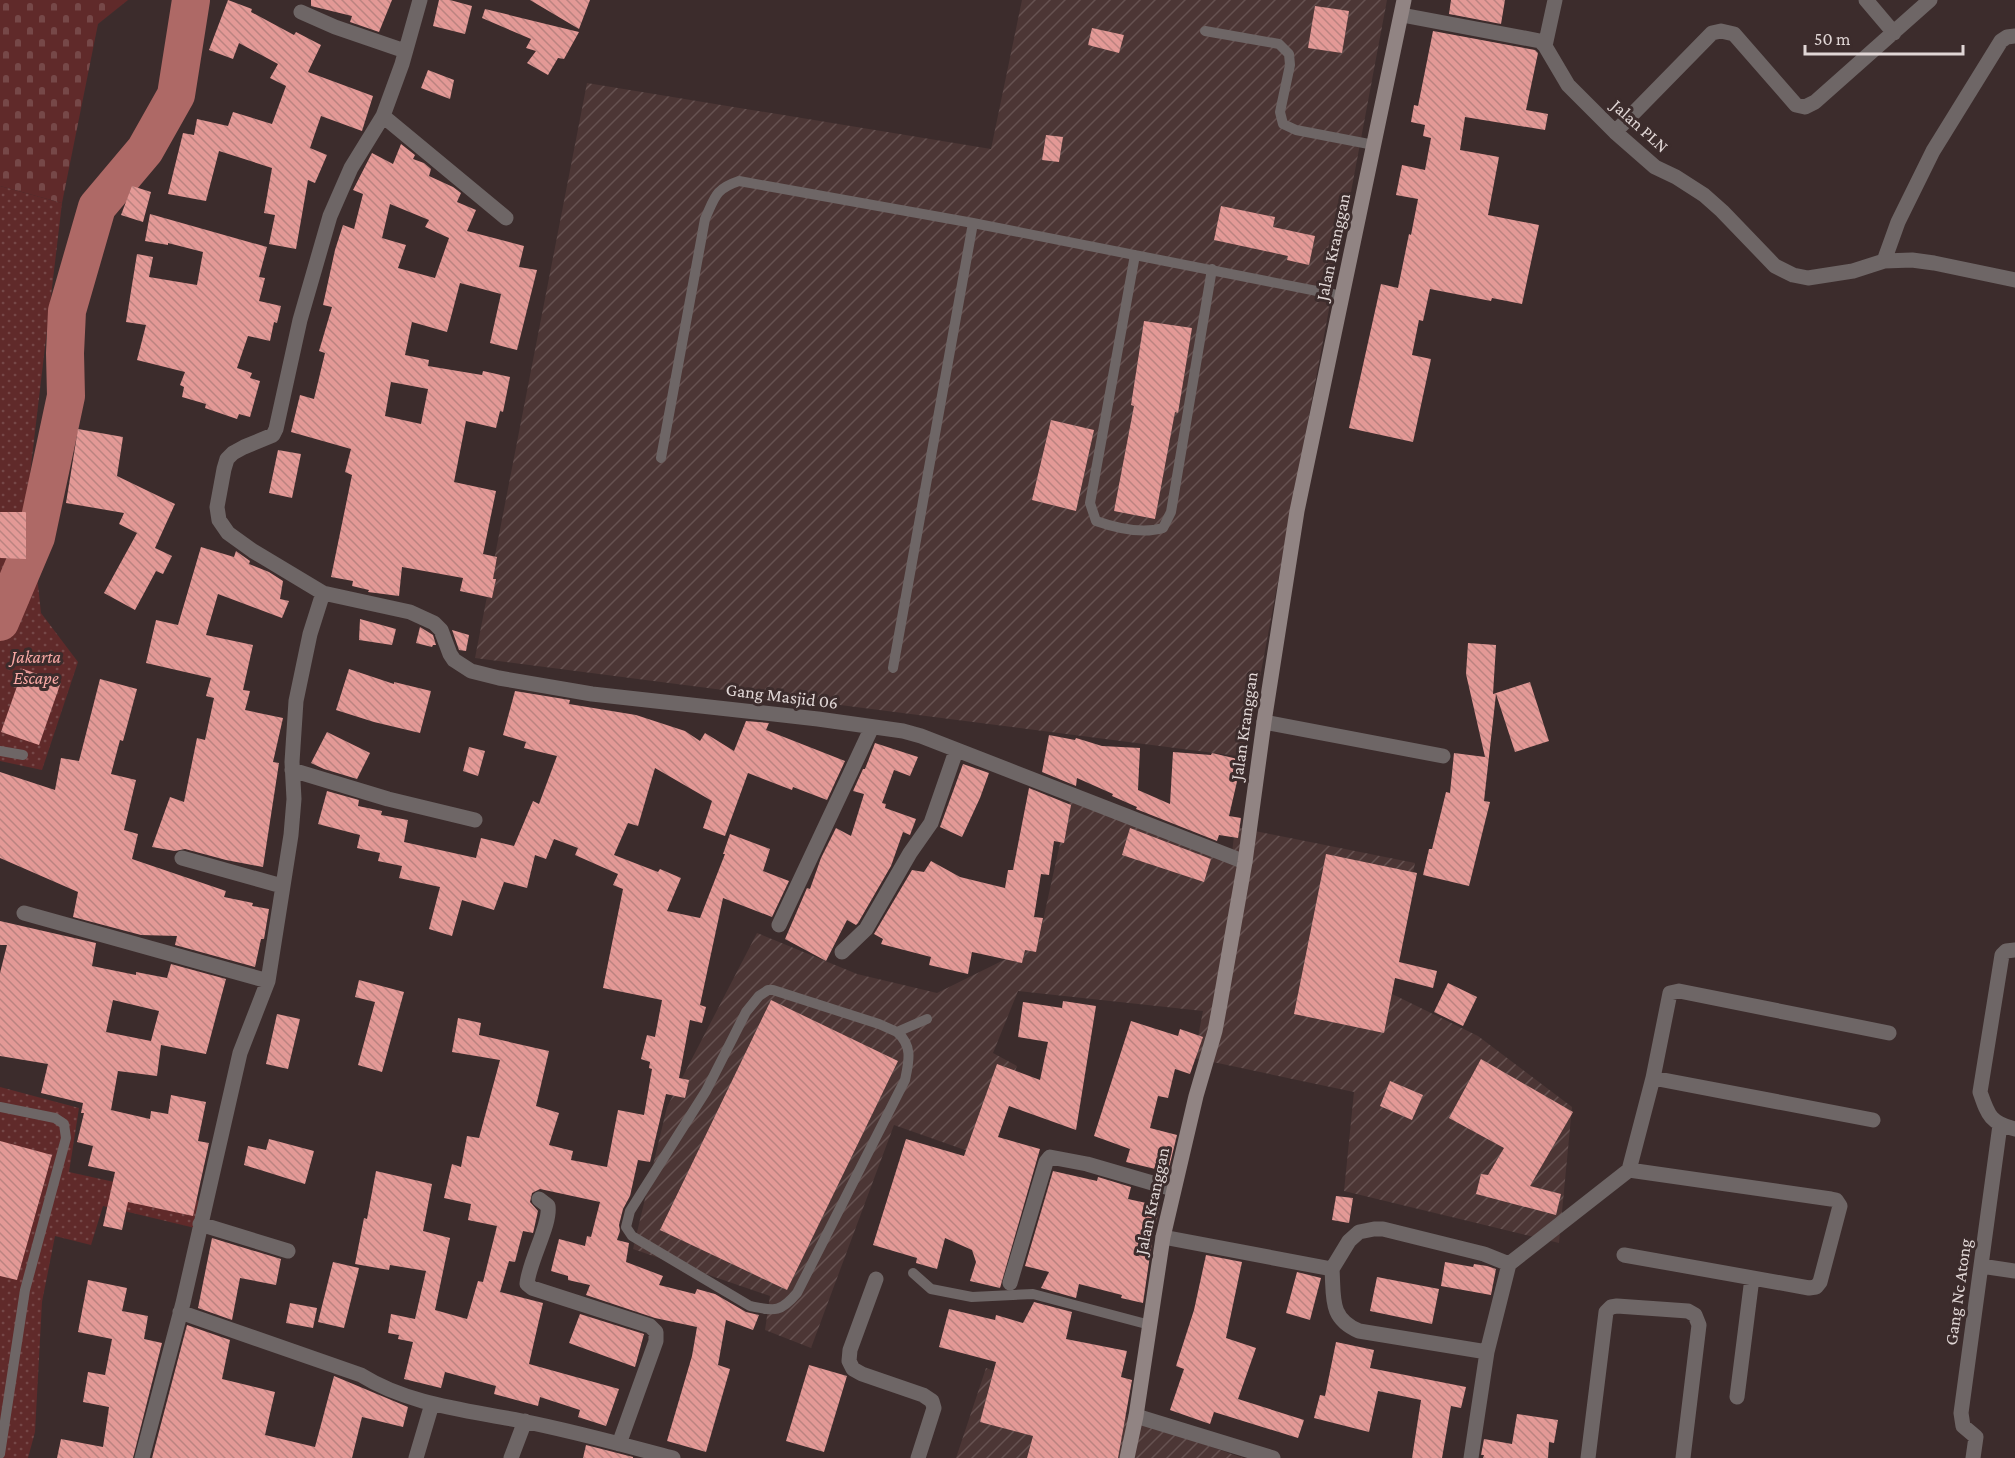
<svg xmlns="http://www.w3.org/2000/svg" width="2015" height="1458" viewBox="0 0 2015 1458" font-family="'Crimson Pro',serif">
<defs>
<pattern id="industrial-furrows" width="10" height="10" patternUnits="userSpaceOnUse" patternTransform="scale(1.5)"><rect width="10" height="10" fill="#4c3635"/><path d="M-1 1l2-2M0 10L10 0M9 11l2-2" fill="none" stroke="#665251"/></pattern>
<pattern id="cemetery-stones" width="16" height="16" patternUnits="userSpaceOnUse" patternTransform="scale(1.5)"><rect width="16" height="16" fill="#602a2a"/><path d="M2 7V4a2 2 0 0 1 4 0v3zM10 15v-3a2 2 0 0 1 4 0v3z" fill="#764848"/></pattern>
<pattern id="park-dots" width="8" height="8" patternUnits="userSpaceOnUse" patternTransform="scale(1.5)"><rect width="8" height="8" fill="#602a2a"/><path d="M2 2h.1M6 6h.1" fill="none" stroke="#764848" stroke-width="1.8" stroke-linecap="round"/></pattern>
<pattern id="building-back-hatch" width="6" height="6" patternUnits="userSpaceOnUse" patternTransform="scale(1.5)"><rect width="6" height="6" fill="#e39996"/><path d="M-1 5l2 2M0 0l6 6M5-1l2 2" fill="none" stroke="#bb8380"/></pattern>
</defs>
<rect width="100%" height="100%" fill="#3c2c2c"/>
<path fill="url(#industrial-furrows)" d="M 1022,0 L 1387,0 L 1245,757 L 475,658 L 587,83 L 991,149 Z
M 1072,789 L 1232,853 L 1235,827 L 1415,863 L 1388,992 L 1478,1036 L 1572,1107 L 1559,1243 L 1344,1191 L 1354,1092 L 1194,1058 L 1203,1011 L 1018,991 L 993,1053 L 1017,1066 L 982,1156 L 894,1125 L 811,1348 L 765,1330 L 770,1296 L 633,1249 L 667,1107 L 757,933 L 857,974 L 937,993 L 1038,943 Z
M 986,1368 L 1243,1458 L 956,1458 Z"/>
<path fill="url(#cemetery-stones)" d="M 0,0 L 128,0 L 98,24 L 62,203 L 0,186 Z"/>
<path fill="url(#park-dots)" d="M 0,186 L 62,203 L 28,491 L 41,613 L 78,662 L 42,770 L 0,761 Z
M 0,1087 L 79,1108 L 69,1172 L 200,1201 L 195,1228 L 103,1206 L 91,1245 L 55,1236 L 42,1302 L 35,1432 L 28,1458 L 0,1458 Z"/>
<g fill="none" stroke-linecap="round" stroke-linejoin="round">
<path stroke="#ae6966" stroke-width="38" d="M 0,622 L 36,537 L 66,396 L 65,353 L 67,311 L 97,207 L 145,150 L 176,95 L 191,0"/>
</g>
<path fill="url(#building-back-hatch)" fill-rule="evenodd" d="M 228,0 L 252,9 L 251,12 L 294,35 L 296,32 L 321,45 L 308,72 L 373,96 L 362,131 L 321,116 L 310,148 L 327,155 L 315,183 L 308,180 L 296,249 L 269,244 L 275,215 L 264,213 L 272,168 L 219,151 L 206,201 L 168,194 L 183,133 L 194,135 L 197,119 L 228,126 L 233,112 L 272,124 L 286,86 L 270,78 L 278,64 L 239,43 L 233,59 L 209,50 Z
M 311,0 L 392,0 L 379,32 L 350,22 L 352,16 L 311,6 Z
M 439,0 L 450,0 L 472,6 L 465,34 L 433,26 Z
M 530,0 L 590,0 L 579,29 Z
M 1451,0 L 1505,0 L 1501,24 L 1449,14 Z
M 1315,6 L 1349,11 L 1342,53 L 1308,48 Z
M 485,9 L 579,32 L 564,59 L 558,58 L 548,75 L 527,63 L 536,51 L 526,48 L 531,39 L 482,18 Z
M 1092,28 L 1124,35 L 1119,53 L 1088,45 Z
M 1433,31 L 1535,50 L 1538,53 L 1526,110 L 1548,114 L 1545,130 L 1465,117 L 1460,150 L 1499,157 L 1488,215 L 1539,225 L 1522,304 L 1492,298 L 1491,301 L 1430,289 L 1423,321 L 1419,320 L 1412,355 L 1431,359 L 1413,442 L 1349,428 L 1381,284 L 1398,288 L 1409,234 L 1411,235 L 1418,199 L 1396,195 L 1402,165 L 1425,170 L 1431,138 L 1423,136 L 1425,125 L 1411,122 L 1414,105 L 1418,106 Z
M 428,70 L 454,80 L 450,99 L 421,88 Z
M 1046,135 L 1063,137 L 1059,162 L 1042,160 Z
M 401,144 L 415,155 L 413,159 L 424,163 L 431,169 L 429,176 L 453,187 L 461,193 L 457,202 L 476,210 L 467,231 L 524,246 L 519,267 L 537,270 L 517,350 L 490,343 L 501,294 L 460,283 L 447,332 L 412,322 L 405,355 L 429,360 L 428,366 L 482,375 L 483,371 L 510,377 L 503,412 L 500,411 L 496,428 L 466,421 L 454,482 L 496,491 L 483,554 L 497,557 L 493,579 L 496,579 L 492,598 L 460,591 L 463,578 L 402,567 L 399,596 L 368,592 L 369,590 L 352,586 L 353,581 L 331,577 L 352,475 L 345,472 L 351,449 L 291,432 L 300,395 L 314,399 L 325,353 L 319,351 L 332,307 L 323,305 L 335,250 L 343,225 L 354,229 L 363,194 L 353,190 L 372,153 L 393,164 ZM 390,204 L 429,220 L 425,227 L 449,238 L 435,278 L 398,268 L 406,245 L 382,238 ZM 391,382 L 428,389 L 421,424 L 385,416 Z
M 132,186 L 151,192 L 143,222 L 121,215 Z
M 1221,206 L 1275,217 L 1273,227 L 1315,236 L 1309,265 L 1287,260 L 1288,256 L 1214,240 Z
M 150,214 L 267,247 L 259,277 L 265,278 L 259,301 L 281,306 L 277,323 L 274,322 L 270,341 L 248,336 L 237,368 L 252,373 L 250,378 L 260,381 L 250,417 L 239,414 L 237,419 L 205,408 L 206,404 L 182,397 L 184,387 L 180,385 L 185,372 L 137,360 L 146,325 L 126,322 L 137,254 L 153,257 L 149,277 L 197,285 L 203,252 L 168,243 L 168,245 L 145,241 Z
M 1144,321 L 1192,328 L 1178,413 L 1175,412 L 1155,519 L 1114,511 L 1134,406 L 1131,405 Z
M 1051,420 L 1094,430 L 1076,511 L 1032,500 Z
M 78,429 L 123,437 L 117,476 L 175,504 L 155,548 L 172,556 L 163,574 L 156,571 L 135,610 L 104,593 L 137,533 L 119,524 L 124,513 L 66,503 Z
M 278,450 L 301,454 L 292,498 L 269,493 Z
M 0,512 L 26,512 L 26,559 L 0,558 Z
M 201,547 L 234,557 L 236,551 L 250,561 L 249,564 L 269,572 L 283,581 L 280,599 L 289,601 L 282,618 L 218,594 L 206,635 L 253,645 L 243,690 L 250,691 L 245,710 L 283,718 L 273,762 L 279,763 L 263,867 L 226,860 L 185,849 L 175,851 L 152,847 L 170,797 L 184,802 L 197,738 L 205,740 L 214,698 L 206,696 L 211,678 L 146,663 L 156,620 L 178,625 Z
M 360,619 L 396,629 L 392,645 L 359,640 Z
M 420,627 L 433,635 L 436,645 L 433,645 L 432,647 L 416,643 Z
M 452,630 L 469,635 L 466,651 L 459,650 Z
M 1468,643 L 1496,645 L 1493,694 L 1530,682 L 1549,741 L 1515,752 L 1496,694 L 1484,801 L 1490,802 L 1469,886 L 1423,875 L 1429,849 L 1432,849 L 1446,792 L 1450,793 L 1454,753 L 1485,757 L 1466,674 Z
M 23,669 L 61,682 L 39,745 L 1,732 Z
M 349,669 L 394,684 L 394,682 L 431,691 L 420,733 L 374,722 L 336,710 Z
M 100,679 L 137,689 L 123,741 L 120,740 L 111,774 L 136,780 L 124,830 L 138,834 L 132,859 L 226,891 L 224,897 L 253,903 L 252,906 L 269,909 L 264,939 L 261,939 L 255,967 L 175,945 L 177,936 L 141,935 L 73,917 L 78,892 L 0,858 L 0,772 L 55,790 L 61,758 L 79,761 Z
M 515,691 L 570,700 L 569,704 L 636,715 L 685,731 L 700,741 L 705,733 L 734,751 L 746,721 L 769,723 L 766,730 L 845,761 L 827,800 L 793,787 L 792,790 L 748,773 L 725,836 L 703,828 L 712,801 L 655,768 L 638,826 L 628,823 L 614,855 L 658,872 L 660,869 L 681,878 L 667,911 L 700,918 L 725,854 L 723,854 L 730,834 L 770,849 L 763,871 L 789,881 L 772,917 L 723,898 L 700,1005 L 706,1007 L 702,1023 L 690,1020 L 679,1078 L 689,1080 L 685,1098 L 666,1094 L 650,1162 L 638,1160 L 630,1196 L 623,1209 L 619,1225 L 620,1231 L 617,1240 L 629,1243 L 626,1262 L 663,1276 L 659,1285 L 695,1294 L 697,1289 L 715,1294 L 746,1312 L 759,1315 L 753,1330 L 726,1320 L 718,1365 L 730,1369 L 706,1452 L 667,1441 L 692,1356 L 697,1327 L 655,1318 L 586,1295 L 590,1285 L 568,1280 L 568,1276 L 551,1271 L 559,1239 L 585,1246 L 587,1236 L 591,1237 L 600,1202 L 540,1189 L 532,1193 L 530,1202 L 538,1211 L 534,1229 L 533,1233 L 523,1231 L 515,1262 L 509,1261 L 500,1292 L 543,1303 L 529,1364 L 619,1389 L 606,1426 L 578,1417 L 580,1410 L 540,1397 L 538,1406 L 494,1394 L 496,1386 L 445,1372 L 441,1388 L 404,1379 L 413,1342 L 398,1339 L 399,1335 L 388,1333 L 391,1314 L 415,1319 L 426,1271 L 390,1265 L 389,1270 L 355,1264 L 364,1218 L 367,1219 L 376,1171 L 432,1184 L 423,1231 L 450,1238 L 435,1310 L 467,1319 L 478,1281 L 483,1282 L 497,1226 L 468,1220 L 471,1204 L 444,1198 L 452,1164 L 461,1167 L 467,1136 L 479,1138 L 500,1060 L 452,1052 L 458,1018 L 481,1023 L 479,1035 L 549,1051 L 536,1106 L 559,1113 L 549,1145 L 573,1151 L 571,1160 L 607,1167 L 618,1110 L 644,1115 L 652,1069 L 649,1068 L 650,1062 L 641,1059 L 647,1035 L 655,1037 L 662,1000 L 603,988 L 623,889 L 613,885 L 618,874 L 575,855 L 578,848 L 554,839 L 546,859 L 535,855 L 527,888 L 504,882 L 494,910 L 462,900 L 452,936 L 429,929 L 440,887 L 399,878 L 402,866 L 378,861 L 380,853 L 357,848 L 360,835 L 318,824 L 327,791 L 359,800 L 358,806 L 382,811 L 381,815 L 408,820 L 404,842 L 476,858 L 481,838 L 514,846 L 533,801 L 539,804 L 557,756 L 524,748 L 526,742 L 503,735 Z
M 327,732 L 370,753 L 357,779 L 324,769 L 311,763 Z
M 1049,735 L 1075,740 L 1076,738 L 1102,746 L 1140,748 L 1138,790 L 1170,804 L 1173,752 L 1211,755 L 1212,753 L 1242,760 L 1229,816 L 1241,818 L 1238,838 L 1219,835 L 1217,841 L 1136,809 L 1137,807 L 1112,796 L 1113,794 L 1077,778 L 1076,786 L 1042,772 Z
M 875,743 L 918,757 L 910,776 L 894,770 L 882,803 L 886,804 L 885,808 L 916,819 L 910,835 L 903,832 L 891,866 L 858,923 L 856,925 L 847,920 L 826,961 L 785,939 L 807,888 L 810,889 L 821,858 L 836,828 L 851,836 L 864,794 L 853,791 L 863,769 L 865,769 Z
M 469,747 L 485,751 L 478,776 L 463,771 Z
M 963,764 L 989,773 L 980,798 L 962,837 L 940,827 Z
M 1029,788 L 1071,805 L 1064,843 L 1054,841 L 1049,875 L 1041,874 L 1034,917 L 1043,918 L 1036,952 L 1025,950 L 1022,963 L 972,952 L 968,974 L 929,965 L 931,957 L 881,944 L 883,939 L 874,934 L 912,870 L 924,872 L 931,861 L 960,877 L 1005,888 L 1008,870 L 1013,870 Z
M 1130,828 L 1211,859 L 1204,882 L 1122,855 Z
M 1326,854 L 1417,873 L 1399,962 L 1437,971 L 1433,988 L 1395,978 L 1384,1033 L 1294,1014 Z
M 0,921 L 96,943 L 92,966 L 136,975 L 136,972 L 167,978 L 171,964 L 226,979 L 206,1054 L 161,1045 L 157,1076 L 118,1071 L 111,1110 L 150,1119 L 151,1111 L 168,1114 L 171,1095 L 206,1102 L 198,1141 L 209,1143 L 193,1216 L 128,1202 L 122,1230 L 103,1226 L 115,1172 L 88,1166 L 93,1146 L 77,1142 L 84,1113 L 81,1113 L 83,1103 L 41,1093 L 48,1064 L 0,1056 L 0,973 L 7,945 L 0,945 ZM 113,1000 L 159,1011 L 151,1041 L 106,1032 Z
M 359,980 L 404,992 L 382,1072 L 358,1065 L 375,1002 L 355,997 Z
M 1448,983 L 1477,997 L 1463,1026 L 1434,1012 Z
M 771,1000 L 898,1061 L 787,1290 L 660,1230 Z
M 1063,1001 L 1096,1006 L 1076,1130 L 1009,1106 L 998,1137 L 1040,1149 L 1000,1288 L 970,1281 L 976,1262 L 972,1250 L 945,1238 L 937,1269 L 916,1263 L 917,1258 L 873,1245 L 906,1139 L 964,1156 L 997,1064 L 1040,1080 L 1048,1042 L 1018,1037 L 1023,1002 L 1062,1008 Z
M 277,1014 L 300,1019 L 288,1069 L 266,1064 Z
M 1131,1021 L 1178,1036 L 1180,1029 L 1203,1037 L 1190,1074 L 1175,1069 L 1168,1098 L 1158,1096 L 1150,1128 L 1177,1135 L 1168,1172 L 1126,1162 L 1130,1149 L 1094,1136 Z
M 1481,1059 L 1573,1112 L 1530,1186 L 1561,1194 L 1556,1215 L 1476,1194 L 1481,1174 L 1488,1175 L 1504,1148 L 1449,1118 Z
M 1390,1081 L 1423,1095 L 1412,1120 L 1380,1106 Z
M 269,1139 L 314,1151 L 305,1184 L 244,1165 L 248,1146 L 266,1150 Z
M 0,1141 L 52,1155 L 17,1280 L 0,1276 Z
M 1053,1171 L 1097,1181 L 1098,1177 L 1131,1187 L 1128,1199 L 1160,1206 L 1153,1235 L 1143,1303 L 1121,1298 L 1122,1295 L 1079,1284 L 1076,1298 L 1041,1288 L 1049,1272 L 1025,1266 Z
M 1336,1196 L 1353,1198 L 1349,1223 L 1332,1220 Z
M 212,1238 L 281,1259 L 276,1285 L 240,1278 L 232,1320 L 198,1308 Z
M 1206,1255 L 1242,1262 L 1226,1338 L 1256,1348 L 1238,1399 L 1304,1420 L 1298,1438 L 1214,1412 L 1210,1424 L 1170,1410 L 1184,1369 L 1176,1366 L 1194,1310 Z
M 333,1262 L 359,1268 L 344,1328 L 318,1322 Z
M 1445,1262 L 1473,1267 L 1474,1264 L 1487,1266 L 1496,1269 L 1491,1295 L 1441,1286 Z
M 1297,1272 L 1321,1278 L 1310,1320 L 1286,1313 Z
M 1377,1277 L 1439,1289 L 1432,1324 L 1370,1311 Z
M 88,1280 L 127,1288 L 122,1311 L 148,1316 L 144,1339 L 162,1343 L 133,1458 L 57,1458 L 61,1439 L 103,1447 L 109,1407 L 83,1402 L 88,1372 L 105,1375 L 112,1339 L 78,1332 Z
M 1034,1302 L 1072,1312 L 1066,1339 L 1127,1351 L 1121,1377 L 1132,1380 L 1118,1458 L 1027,1458 L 1033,1436 L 980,1422 L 996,1362 L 939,1347 L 949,1309 L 995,1320 L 996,1315 L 1023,1323 Z
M 290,1303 L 317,1308 L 313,1328 L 286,1323 Z
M 580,1314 L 644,1334 L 635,1367 L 569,1343 Z
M 187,1325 L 230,1340 L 222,1379 L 275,1392 L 265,1435 L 315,1447 L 334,1376 L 408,1407 L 403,1427 L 362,1417 L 352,1458 L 152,1458 Z
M 1336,1342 L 1374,1350 L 1370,1368 L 1466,1387 L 1461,1408 L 1451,1406 L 1442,1458 L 1412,1458 L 1421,1400 L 1378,1391 L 1369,1432 L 1314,1418 L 1320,1395 L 1325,1396 Z
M 809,1365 L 847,1376 L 824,1452 L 786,1441 Z
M 1517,1414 L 1558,1420 L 1554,1443 L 1549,1442 L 1548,1458 L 1483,1458 L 1484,1455 L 1481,1455 L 1484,1439 L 1512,1444 Z
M 586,1445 L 633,1457 L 633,1458 L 583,1458 Z"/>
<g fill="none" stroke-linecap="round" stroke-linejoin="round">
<path stroke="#6e6666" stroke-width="10" d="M 1205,31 L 1279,44 L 1289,54 L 1290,65 L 1280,112 L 1283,124 L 1296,130 L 1374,145
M 1135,255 L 1090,503 L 1096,521 C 1116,528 1143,534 1163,528 L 1171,512 L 1212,269
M 661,458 L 705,219 C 715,197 715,189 739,181 L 973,223 L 1342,296
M 893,668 L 973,223
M 0,751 L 23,755
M 897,1032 C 913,1046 909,1061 905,1080 L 797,1293 C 780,1313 775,1311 750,1306 L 632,1236 L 626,1227 L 630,1211 L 706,1091 L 746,1012 L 759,996 L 768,990 L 773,990 L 879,1024 L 897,1032 L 927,1019
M 0,1107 L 55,1118 L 64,1124 L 66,1138 L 25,1290 L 0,1454
M 913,1273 L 931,1289 L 972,1297 L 1033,1294 L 1150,1325"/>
<path stroke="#6e6666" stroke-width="15" d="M 420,0 L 402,64 L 383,116 L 351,168 L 330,216 L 300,320 L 276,429 L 273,435 L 244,447 L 233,453 L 227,459 L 224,469 L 217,507 L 219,520 L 228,533 L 253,551 L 323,593 L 410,612 L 434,623 L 441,630 L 450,654 L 454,660 L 471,671 L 499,678 L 592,694 L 818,719 L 903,731 L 921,736 L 1245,862
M 1866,0 L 1894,33
M 301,12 L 335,27 L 405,51
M 1402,15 L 1540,41 L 1545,46 L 1568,85 L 1615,132 L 1655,167 L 1676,177 L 1704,195 L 1722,211 L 1775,266 L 1793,275 L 1808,278 L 1853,271 L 1884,261 L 1912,260 L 1934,263 L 2015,280
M 1545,46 L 1555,0
M 383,116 L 506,218
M 1615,132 L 1712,33 L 1721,31 L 1734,34 L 1796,105 L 1805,107 L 1815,102 L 1930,0
M 1884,261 L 1898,222 L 1933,151 L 2001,41 L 2007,37 L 2015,36
M 1264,722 L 1443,756
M 292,770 L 388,799 L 475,820
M 182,858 L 282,886
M 24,913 L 268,981
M 779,925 L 872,727
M 2015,950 L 2006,951 L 2002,955 L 1980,1092 C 1988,1115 1990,1123 2015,1129
M 842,952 L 866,929 L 910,853 L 931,823 L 956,751
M 1653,1078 L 1873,1120
M 539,1199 L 548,1206 C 551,1224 529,1261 527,1284 L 532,1288 L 650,1326 L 656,1332 L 656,1341 L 619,1444
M 200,1224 L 288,1251
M 1163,1237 L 1332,1269 L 1349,1241 L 1359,1232 L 1374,1229 L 1383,1229 L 1484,1254 L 1509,1264
M 1624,1255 L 1809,1288 L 1816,1287 L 1820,1282 L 1840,1206 L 1836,1200 L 1831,1199 L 1629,1170
M 1981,1266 L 2015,1271
M 1332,1269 C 1334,1298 1329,1318 1359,1331 L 1487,1352 L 1509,1264 L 1629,1170 L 1653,1078 L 1670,993 L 1679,991 L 1889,1033
M 876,1279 L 850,1350 L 849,1361 L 853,1369 L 862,1374 L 923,1395 L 932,1401 L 934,1408 L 918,1458
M 1010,1283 L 1046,1162 L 1050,1157 L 1087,1164 L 1173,1189
M 180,1312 L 361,1375 C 409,1405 468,1410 522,1421 C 573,1431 624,1445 673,1458
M 1737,1397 L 1752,1278
M 1136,1416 L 1273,1458
M 142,1458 L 183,1303 L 240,1053 L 268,981 L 291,835 L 294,799 L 292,762 L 296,701 L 310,634 L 323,593
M 416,1458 L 432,1404
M 511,1458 L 525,1421
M 1471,1458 L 1487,1352
M 1588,1458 L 1606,1312 L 1611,1307 L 1617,1306 L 1688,1311 L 1695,1315 L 1699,1325 L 1683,1458
M 1973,1458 L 1976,1437 L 1963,1426 L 1961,1413 L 2000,1125"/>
<path stroke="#918483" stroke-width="15" d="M 1127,1458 L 1136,1416 L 1163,1237 L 1196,1096 L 1215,1031 L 1220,1004 L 1245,862 L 1264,722 L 1297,511 L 1404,0"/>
</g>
<g text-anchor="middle" stroke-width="6" stroke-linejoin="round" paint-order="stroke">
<g font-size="18" fill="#e0d6d5" stroke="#3c2c2c">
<text transform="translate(1640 126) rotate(42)" y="6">Jalan PLN</text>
<text transform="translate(1333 247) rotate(-78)" y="6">Jalan Kranggan</text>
<text transform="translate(782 696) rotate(7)" y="6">Gang Masjid 06</text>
<text transform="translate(1244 726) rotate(-82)" y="6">Jalan Kranggan</text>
<text transform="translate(1152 1201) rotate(-78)" y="6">Jalan Kranggan</text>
<text transform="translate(1958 1292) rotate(-82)" y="6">Gang Nc Atong</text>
</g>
<g font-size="18" font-style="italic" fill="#f9a9a5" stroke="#3c2c2c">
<text x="36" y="663">Jakarta<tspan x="36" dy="21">Escape</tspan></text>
</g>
</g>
<path d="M1805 45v9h158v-9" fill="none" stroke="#e0d6d5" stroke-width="3"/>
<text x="1814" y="45" font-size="18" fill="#e0d6d5" stroke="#3c2c2c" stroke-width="4.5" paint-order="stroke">50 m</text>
</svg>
